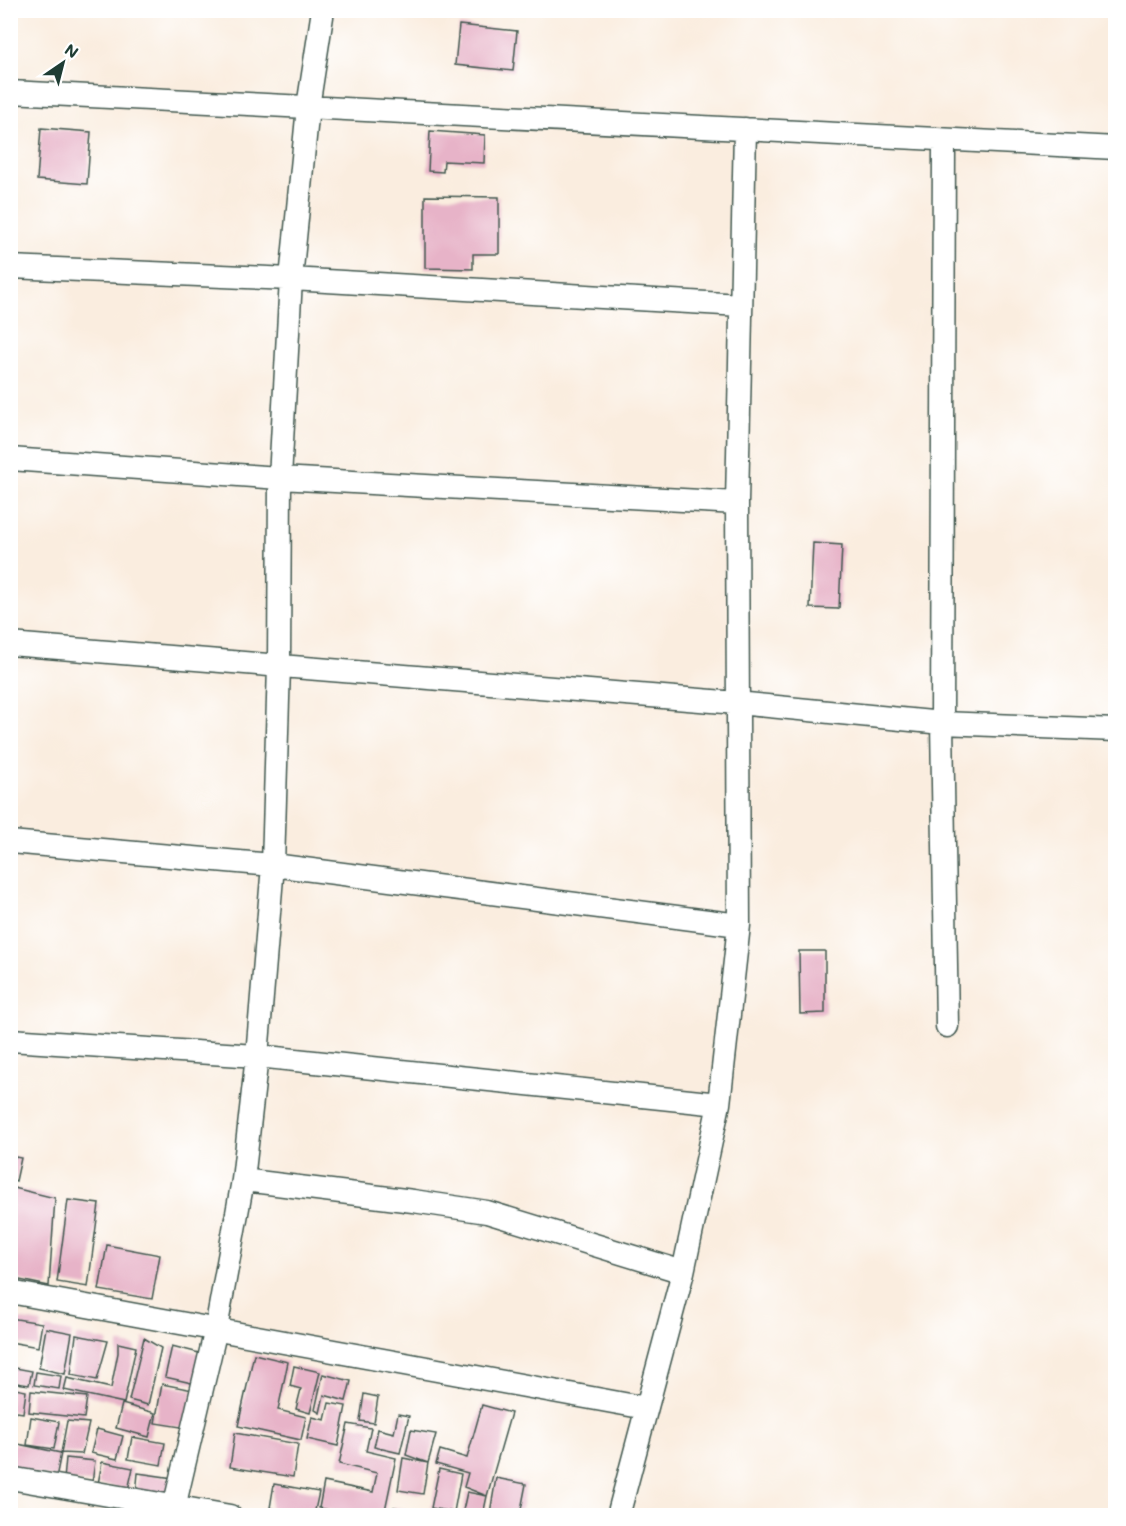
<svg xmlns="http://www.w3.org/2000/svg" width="1126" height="1526" viewBox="0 0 1126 1526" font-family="Mali,sans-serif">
<rect width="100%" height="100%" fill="#fff"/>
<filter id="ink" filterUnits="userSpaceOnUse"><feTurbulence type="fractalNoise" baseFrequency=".0167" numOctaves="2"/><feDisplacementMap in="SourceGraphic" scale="12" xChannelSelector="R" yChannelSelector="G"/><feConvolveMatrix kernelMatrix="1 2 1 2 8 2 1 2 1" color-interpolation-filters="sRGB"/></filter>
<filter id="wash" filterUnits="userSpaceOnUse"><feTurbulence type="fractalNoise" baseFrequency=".008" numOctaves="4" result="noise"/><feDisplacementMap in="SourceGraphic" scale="24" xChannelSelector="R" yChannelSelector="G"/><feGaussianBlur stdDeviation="1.35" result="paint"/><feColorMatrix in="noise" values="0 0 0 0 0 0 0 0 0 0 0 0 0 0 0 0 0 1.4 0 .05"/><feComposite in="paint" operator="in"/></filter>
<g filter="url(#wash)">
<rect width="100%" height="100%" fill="#faeddf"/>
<g id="blocks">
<path fill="#e7b3c8" d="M 459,25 L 517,31 L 513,71 L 455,65 Z
M 41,128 L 91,132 L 87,184 L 37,180 Z
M 430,131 L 485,135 L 484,163 L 444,161 L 443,172 L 428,171 Z
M 425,196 L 499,197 L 499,254 L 473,254 L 473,269 L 425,268 Z
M 813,543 L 842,545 L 839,609 L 810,608 Z
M 799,951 L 825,951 L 825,1013 L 800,1014 Z
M 10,1156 L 21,1158 L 16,1181 L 10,1179 Z
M 10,1187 L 55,1198 L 49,1286 L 10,1278 Z
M 68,1200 L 99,1204 L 88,1287 L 57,1282 Z
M 107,1245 L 160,1255 L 152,1299 L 99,1290 Z
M 10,1318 L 42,1323 L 38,1347 L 10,1342 Z
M 46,1328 L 72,1333 L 65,1374 L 39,1368 Z
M 76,1335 L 108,1341 L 97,1380 L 71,1375 Z
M 144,1338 L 161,1348 L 148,1405 L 129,1400 Z
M 118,1343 L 136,1347 L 124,1403 L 64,1390 L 67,1378 L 111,1388 L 118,1353 Z
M 172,1346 L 203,1354 L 196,1384 L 165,1377 Z
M 254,1354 L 288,1362 L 278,1410 L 306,1417 L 301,1440 L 238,1426 Z
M 294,1366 L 320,1372 L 310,1413 L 296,1409 L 301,1389 L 290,1386 Z
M 10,1367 L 32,1371 L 29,1385 L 10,1382 Z
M 36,1372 L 61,1376 L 59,1389 L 34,1385 Z
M 323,1374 L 351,1381 L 346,1401 L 324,1395 L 320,1413 L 315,1410 Z
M 162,1384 L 193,1390 L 187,1428 L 155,1423 Z
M 10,1388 L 26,1391 L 23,1413 L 10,1411 Z
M 31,1391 L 87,1397 L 84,1418 L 29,1412 Z
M 364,1394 L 378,1397 L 374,1423 L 360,1421 Z
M 329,1403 L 346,1406 L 338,1446 L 307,1439 L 312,1417 L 325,1420 Z
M 122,1404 L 155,1413 L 149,1437 L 116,1428 Z
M 482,1405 L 511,1413 L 487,1496 L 464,1487 L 468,1473 L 436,1464 L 440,1450 L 467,1458 Z
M 398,1414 L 409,1416 L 400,1453 L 374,1447 L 378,1429 L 394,1433 Z
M 31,1417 L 59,1422 L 54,1449 L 27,1445 Z
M 67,1421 L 89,1423 L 82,1454 L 61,1453 L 56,1478 L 10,1468 L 13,1443 L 61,1453 Z
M 348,1424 L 371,1428 L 366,1451 L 396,1458 L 384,1515 L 355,1515 L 319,1508 L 324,1482 L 373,1492 L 377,1473 L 339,1464 Z
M 97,1429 L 123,1436 L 117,1459 L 91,1453 Z
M 411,1430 L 436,1434 L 428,1463 L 423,1494 L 398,1490 L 403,1458 L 428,1463 L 406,1455 Z
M 235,1433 L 298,1444 L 293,1477 L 230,1467 Z
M 132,1437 L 165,1443 L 161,1465 L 128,1459 Z
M 66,1458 L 95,1461 L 92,1483 L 64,1480 Z
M 102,1462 L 133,1468 L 128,1490 L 98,1484 Z
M 439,1469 L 461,1474 L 454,1512 L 431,1508 Z
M 138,1473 L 173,1478 L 170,1498 L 136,1494 Z
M 496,1478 L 526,1484 L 520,1515 L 490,1513 Z
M 274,1484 L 319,1492 L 314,1515 L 270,1508 Z
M 467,1492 L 487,1496 L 483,1515 L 462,1515 Z
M 394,1507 L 431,1514 L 431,1515 L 393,1515 Z"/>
</g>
</g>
<g filter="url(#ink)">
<use href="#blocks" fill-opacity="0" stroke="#40574e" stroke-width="1.5"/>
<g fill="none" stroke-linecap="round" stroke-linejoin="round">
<g stroke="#40574e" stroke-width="25">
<path id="street" d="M 10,92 L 1116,148
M 944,140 L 942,723 L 947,1026
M 10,267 L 291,279 L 741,305
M 10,459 L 280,478 L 737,503
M 10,644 L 737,703 L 942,723 L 1116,730
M 10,842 L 273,865 L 739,925
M 10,1040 L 257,1056 L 719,1104
M 243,1180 L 413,1201 L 487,1212 L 683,1272
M 10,1292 L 646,1408
M 10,1478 L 230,1516
M 172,1516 L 216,1329 L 243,1180 L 257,1056 L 273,865 L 279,666 L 280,478 L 291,279 L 308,107 L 323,10
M 618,1516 L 683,1272 L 719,1104 L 739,925 L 737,503 L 745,129"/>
</g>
<use href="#street" stroke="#fff" stroke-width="22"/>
</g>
</g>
<rect width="1126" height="1526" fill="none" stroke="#fff" stroke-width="36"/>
<g transform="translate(63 63) rotate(35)" stroke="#ffffff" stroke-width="4.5" paint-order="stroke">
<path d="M0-4.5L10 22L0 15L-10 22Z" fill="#1f3d34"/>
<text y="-9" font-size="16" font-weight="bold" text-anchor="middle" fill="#1f3d34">N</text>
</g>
</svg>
